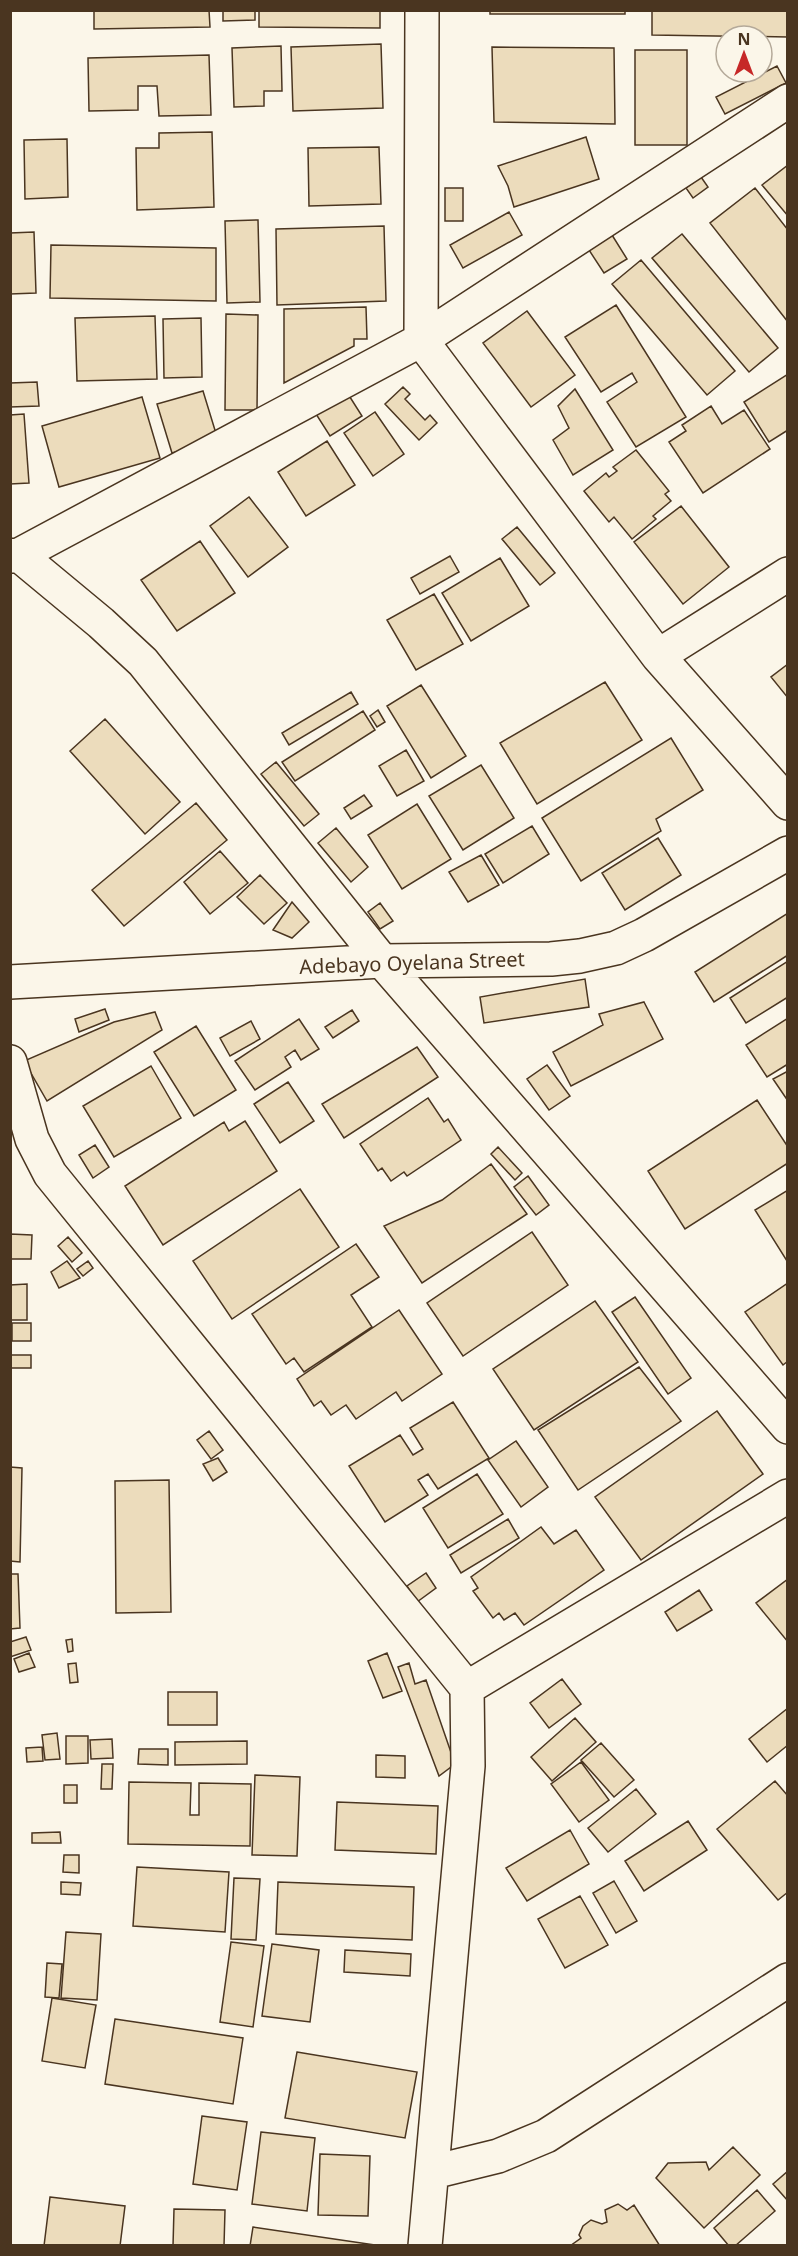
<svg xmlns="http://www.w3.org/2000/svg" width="798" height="2256" viewBox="0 0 798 2256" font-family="'Noto Sans',sans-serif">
<rect width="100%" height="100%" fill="#fbf6e9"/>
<path fill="#ecdcbc" stroke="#4a3520" stroke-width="1.5" d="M 94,10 L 209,10 L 210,27 L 94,29 Z
M 223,10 L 255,10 L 255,20 L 223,21 Z
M 259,10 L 380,10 L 380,28 L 259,27 Z
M 490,10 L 625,10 L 625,14 L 490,14 Z
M 652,10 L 788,10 L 788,37 L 652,35 Z
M 381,44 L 383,108 L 293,111 L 291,47 Z
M 281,46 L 282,91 L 264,91 L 264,106 L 234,107 L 232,48 Z
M 492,47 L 614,48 L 615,124 L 494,122 Z
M 635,50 L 687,50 L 687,145 L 635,145 Z
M 209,55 L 211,115 L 159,116 L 157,86 L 138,86 L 138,110 L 89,111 L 88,58 Z
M 777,66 L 786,83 L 725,114 L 716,97 Z
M 212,132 L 214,207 L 137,210 L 136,148 L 159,148 L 159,133 Z
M 586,137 L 599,179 L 514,207 L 508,186 L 498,166 Z
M 67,139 L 68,197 L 25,199 L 24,140 Z
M 379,147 L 381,204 L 309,206 L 308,148 Z
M 788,165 L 788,216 L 762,185 Z
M 701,177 L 708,187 L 693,198 L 686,188 Z
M 445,188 L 463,188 L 463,221 L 445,221 Z
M 755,188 L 788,230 L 788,322 L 710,223 Z
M 509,212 L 522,235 L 463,268 L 450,245 Z
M 258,220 L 260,302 L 227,303 L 225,221 Z
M 384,226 L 386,301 L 277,305 L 276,229 Z
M 34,232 L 36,293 L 10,294 L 10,233 Z
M 682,234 L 778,348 L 749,372 L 652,258 Z
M 612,235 L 627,259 L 604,273 L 589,250 Z
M 51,245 L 216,248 L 216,301 L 50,298 Z
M 641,260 L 735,371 L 707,395 L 612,284 Z
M 616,305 L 686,417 L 636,447 L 607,402 L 637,382 L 632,373 L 601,392 L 565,337 Z
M 366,307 L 367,339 L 354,339 L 354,346 L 284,383 L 284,309 Z
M 527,311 L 575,375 L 531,407 L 483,343 Z
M 226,314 L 258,315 L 257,410 L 225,410 Z
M 155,316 L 157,379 L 77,381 L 75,318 Z
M 201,318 L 202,377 L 164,378 L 163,319 Z
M 788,374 L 788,430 L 769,442 L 744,402 Z
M 37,382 L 39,406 L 10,407 L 10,383 Z
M 403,387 L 410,394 L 405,399 L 425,420 L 430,415 L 437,423 L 419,440 L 385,404 Z
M 575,389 L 613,450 L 573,475 L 553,440 L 569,428 L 558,406 Z
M 203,391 L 218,440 L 172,453 L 157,404 Z
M 348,394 L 362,416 L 330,436 L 316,414 Z
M 142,397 L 160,458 L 59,487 L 42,426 Z
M 711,406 L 722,424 L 744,410 L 770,449 L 703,493 L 669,442 L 686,431 L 682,425 Z
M 375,412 L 404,454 L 373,476 L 344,433 Z
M 24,414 L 29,483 L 10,484 L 10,415 Z
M 327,441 L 355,485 L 306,516 L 278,472 Z
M 636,450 L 669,491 L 665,494 L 671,501 L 653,516 L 656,519 L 632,539 L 614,517 L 609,522 L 584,491 L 606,473 L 609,477 L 617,471 L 613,467 Z
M 249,497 L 288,547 L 248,577 L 210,526 Z
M 681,506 L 729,567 L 683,604 L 634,542 Z
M 517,527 L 555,573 L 540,585 L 502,539 Z
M 200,541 L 235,593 L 177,631 L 141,580 Z
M 450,556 L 459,572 L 420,594 L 411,578 Z
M 500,558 L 529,606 L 471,641 L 442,593 Z
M 434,594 L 463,644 L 416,670 L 387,620 Z
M 788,664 L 788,698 L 771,677 Z
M 605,682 L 642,740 L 537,804 L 500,743 Z
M 421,685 L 466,756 L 431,778 L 387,706 Z
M 351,692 L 358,704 L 289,745 L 282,733 Z
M 378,710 L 385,722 L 377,727 L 370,716 Z
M 363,711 L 375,730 L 295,781 L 282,762 Z
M 105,719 L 180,802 L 145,834 L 70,751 Z
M 671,738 L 703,790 L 656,819 L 661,831 L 581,881 L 542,818 Z
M 406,750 L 424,781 L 397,796 L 379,766 Z
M 276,762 L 319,814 L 304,826 L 261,774 Z
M 481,765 L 514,818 L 463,850 L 429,796 Z
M 364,795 L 372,806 L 351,819 L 344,808 Z
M 196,803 L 227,840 L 124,926 L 92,890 Z
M 417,804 L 451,859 L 402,889 L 368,835 Z
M 532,826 L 549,854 L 503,883 L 485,854 Z
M 336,828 L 368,867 L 351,882 L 318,843 Z
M 658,838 L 681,875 L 625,910 L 602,873 Z
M 220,851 L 248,883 L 210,914 L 184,882 Z
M 481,855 L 499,885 L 468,902 L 449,872 Z
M 260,875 L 287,903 L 264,924 L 237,897 Z
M 292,902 L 309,922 L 292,938 L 273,930 Z
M 380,903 L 393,921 L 380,929 L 368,912 Z
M 788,913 L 788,955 L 714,1002 L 695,972 Z
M 788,961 L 788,997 L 746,1023 L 730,998 Z
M 585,979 L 589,1007 L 484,1023 L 480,997 Z
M 644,1002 L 663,1039 L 571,1086 L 553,1052 L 603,1025 L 599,1014 Z
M 105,1009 L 109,1020 L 79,1032 L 75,1019 Z
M 352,1010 L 359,1021 L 333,1038 L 325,1027 Z
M 155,1012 L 162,1030 L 47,1101 L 24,1061 L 114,1022 Z
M 788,1018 L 788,1064 L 767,1077 L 746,1045 Z
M 299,1019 L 319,1049 L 301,1060 L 295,1050 L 285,1057 L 291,1067 L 255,1090 L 235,1061 Z
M 251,1021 L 260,1039 L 230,1056 L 220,1038 Z
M 196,1026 L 236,1090 L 194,1116 L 154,1052 Z
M 417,1047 L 438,1077 L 344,1138 L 322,1104 Z
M 547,1065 L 570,1096 L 549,1110 L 527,1079 Z
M 151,1066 L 181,1118 L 114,1157 L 83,1106 Z
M 788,1071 L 788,1101 L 773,1079 Z
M 288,1082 L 314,1121 L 280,1143 L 254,1104 Z
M 428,1098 L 444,1122 L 448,1119 L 461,1140 L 407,1176 L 404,1172 L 391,1181 L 382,1168 L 378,1171 L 360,1144 Z
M 757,1100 L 788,1147 L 788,1163 L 685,1229 L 648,1171 Z
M 245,1121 L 277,1171 L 163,1245 L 125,1186 L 224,1122 L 229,1131 Z
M 95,1145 L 109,1167 L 93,1178 L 79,1155 Z
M 498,1147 L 522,1173 L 515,1180 L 491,1154 Z
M 491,1164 L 527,1214 L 422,1283 L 384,1226 L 442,1200 Z
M 528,1176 L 549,1205 L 536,1215 L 514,1187 Z
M 300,1189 L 339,1247 L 232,1319 L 193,1261 Z
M 788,1190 L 788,1261 L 787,1261 L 755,1210 Z
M 532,1232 L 568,1285 L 463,1356 L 427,1303 Z
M 10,1234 L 32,1235 L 31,1259 L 10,1259 Z
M 68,1237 L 82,1253 L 72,1262 L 58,1246 Z
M 356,1244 L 379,1277 L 351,1295 L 372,1327 L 304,1372 L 294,1358 L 286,1364 L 252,1314 Z
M 67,1261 L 80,1278 L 59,1288 L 51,1272 Z
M 88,1261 L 93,1268 L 83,1276 L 77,1269 Z
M 788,1283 L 788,1361 L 783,1365 L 745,1312 Z
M 27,1284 L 27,1320 L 10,1320 L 10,1285 Z
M 635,1297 L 691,1378 L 668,1394 L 612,1312 Z
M 595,1301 L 638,1362 L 534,1430 L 493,1369 Z
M 399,1310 L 442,1374 L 402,1401 L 396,1392 L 356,1419 L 346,1405 L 331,1415 L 321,1401 L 314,1406 L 297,1379 Z
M 12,1323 L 31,1323 L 31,1341 L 12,1341 Z
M 10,1355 L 31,1355 L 31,1368 L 10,1368 Z
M 639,1367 L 681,1421 L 578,1490 L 538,1430 Z
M 453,1402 L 489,1458 L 438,1489 L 428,1474 L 418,1480 L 428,1495 L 385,1522 L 349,1466 L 400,1435 L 413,1455 L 423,1449 L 410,1428 Z
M 717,1411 L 763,1474 L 641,1560 L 595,1497 Z
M 209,1431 L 223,1450 L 211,1459 L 197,1440 Z
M 516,1441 L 548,1487 L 521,1507 L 488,1460 Z
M 218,1458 L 227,1472 L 213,1481 L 203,1464 Z
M 10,1467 L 22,1468 L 20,1562 L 10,1561 Z
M 477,1474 L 503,1514 L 448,1548 L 423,1508 Z
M 169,1480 L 171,1612 L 116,1613 L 115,1481 Z
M 508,1519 L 519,1538 L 461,1573 L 450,1555 Z
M 541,1527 L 554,1544 L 576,1530 L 604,1570 L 524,1625 L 515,1613 L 504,1620 L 499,1613 L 493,1618 L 473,1591 L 478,1588 L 471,1577 Z
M 426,1573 L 436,1588 L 417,1602 L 407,1586 Z
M 10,1574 L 18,1574 L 20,1628 L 10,1629 Z
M 788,1579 L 788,1642 L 756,1603 Z
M 699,1590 L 712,1610 L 677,1631 L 665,1612 Z
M 26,1637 L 31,1650 L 10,1657 L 10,1642 Z
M 72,1639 L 73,1651 L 68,1652 L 66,1640 Z
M 29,1653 L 35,1667 L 19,1672 L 14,1659 Z
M 387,1653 L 402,1691 L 383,1698 L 368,1661 Z
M 76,1663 L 78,1682 L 70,1683 L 68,1664 Z
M 409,1663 L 415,1684 L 426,1680 L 455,1764 L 439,1776 L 398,1667 Z
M 562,1679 L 581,1704 L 549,1728 L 530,1703 Z
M 168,1692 L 217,1692 L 217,1725 L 168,1725 Z
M 788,1708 L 788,1745 L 767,1762 L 749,1739 Z
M 575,1718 L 596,1742 L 552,1781 L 531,1757 Z
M 57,1733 L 60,1759 L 45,1760 L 42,1735 Z
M 66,1736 L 88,1736 L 88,1763 L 66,1764 Z
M 112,1739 L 113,1758 L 91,1759 L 90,1740 Z
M 247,1741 L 247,1764 L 175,1765 L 175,1742 Z
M 601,1743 L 634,1780 L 614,1797 L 581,1760 Z
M 42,1747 L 43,1761 L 27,1762 L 26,1748 Z
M 139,1749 L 168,1749 L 168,1765 L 138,1764 Z
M 376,1755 L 405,1756 L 405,1778 L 376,1777 Z
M 581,1762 L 609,1800 L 579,1822 L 551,1784 Z
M 102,1764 L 113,1764 L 112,1789 L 101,1789 Z
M 255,1775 L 300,1777 L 297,1856 L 252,1855 Z
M 775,1781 L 788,1796 L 788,1892 L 778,1900 L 717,1829 Z
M 129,1782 L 191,1783 L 190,1815 L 199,1815 L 199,1783 L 251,1784 L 250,1846 L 128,1844 Z
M 64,1785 L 77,1785 L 77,1803 L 64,1803 Z
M 636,1789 L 656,1814 L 608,1852 L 588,1828 Z
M 337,1802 L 438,1806 L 436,1854 L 335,1850 Z
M 688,1821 L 707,1850 L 644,1891 L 625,1861 Z
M 570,1830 L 589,1864 L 527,1901 L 506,1868 Z
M 60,1832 L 61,1843 L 32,1843 L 32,1833 Z
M 64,1855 L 79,1855 L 79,1873 L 63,1872 Z
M 137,1867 L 229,1872 L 225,1932 L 133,1926 Z
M 234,1878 L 260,1879 L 256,1940 L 231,1939 Z
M 614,1881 L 637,1921 L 616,1933 L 593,1893 Z
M 61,1882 L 81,1883 L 80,1895 L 61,1894 Z
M 278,1882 L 414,1887 L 412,1940 L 276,1934 Z
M 580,1896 L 608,1945 L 565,1968 L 538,1919 Z
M 66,1932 L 101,1934 L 97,2000 L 61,1998 Z
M 231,1942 L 264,1946 L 253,2027 L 220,2022 Z
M 272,1944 L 319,1950 L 310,2022 L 262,2016 Z
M 345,1950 L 411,1954 L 410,1976 L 344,1972 Z
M 47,1963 L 62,1964 L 59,1998 L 45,1997 Z
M 52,1998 L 96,2005 L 85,2068 L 42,2061 Z
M 115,2019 L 243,2038 L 233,2104 L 105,2084 Z
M 297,2052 L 417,2072 L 405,2138 L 285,2118 Z
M 202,2116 L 247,2122 L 237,2190 L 193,2184 Z
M 261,2132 L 315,2138 L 307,2211 L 252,2204 Z
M 733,2147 L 760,2175 L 704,2228 L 656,2178 L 668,2163 L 706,2162 L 709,2170 Z
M 320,2154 L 370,2156 L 368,2216 L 318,2215 Z
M 788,2171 L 788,2201 L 773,2184 Z
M 757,2190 L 775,2211 L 735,2246 L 729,2246 L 714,2228 Z
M 50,2197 L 125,2206 L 120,2246 L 44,2246 Z
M 618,2204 L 627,2210 L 634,2205 L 660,2246 L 570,2246 L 581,2238 L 579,2235 L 583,2226 L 591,2220 L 602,2224 L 607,2222 L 605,2210 Z
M 174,2209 L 225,2210 L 224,2246 L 173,2246 Z
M 253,2227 L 375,2245 L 250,2246 Z"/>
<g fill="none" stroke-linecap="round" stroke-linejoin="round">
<g stroke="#4a3520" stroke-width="36">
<path id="minor" d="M 422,10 L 421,340 L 658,656 L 788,803
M 19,555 L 101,623 L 143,662 L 382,961 L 788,1427
M 10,556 L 19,555 L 421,340 L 788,101
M 658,656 L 788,574
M 10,982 L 382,961 L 551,959 L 580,956 L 616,948 L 644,935 L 788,853
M 10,1062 L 32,1139 L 50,1174 L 467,1688 L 468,1766 L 425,2246
M 467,1688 L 788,1496
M 433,2172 L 498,2156 L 546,2136 L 788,1980"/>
</g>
<use href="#minor" stroke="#fbf6e9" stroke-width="33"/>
</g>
<g text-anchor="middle" stroke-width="4.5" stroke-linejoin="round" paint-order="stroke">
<g font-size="20" fill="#4a3520" stroke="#fbf6e9">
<text transform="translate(412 963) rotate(-2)" y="7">Adebayo Oyelana Street</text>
</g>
</g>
<rect width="798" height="2256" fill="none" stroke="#4a3520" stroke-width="24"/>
<g transform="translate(744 54)"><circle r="28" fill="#fbf6e9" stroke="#b4a999" stroke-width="1.5"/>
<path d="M0-4.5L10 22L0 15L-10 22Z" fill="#c62828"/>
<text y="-9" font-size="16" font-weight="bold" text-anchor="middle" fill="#4a3520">N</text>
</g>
</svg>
